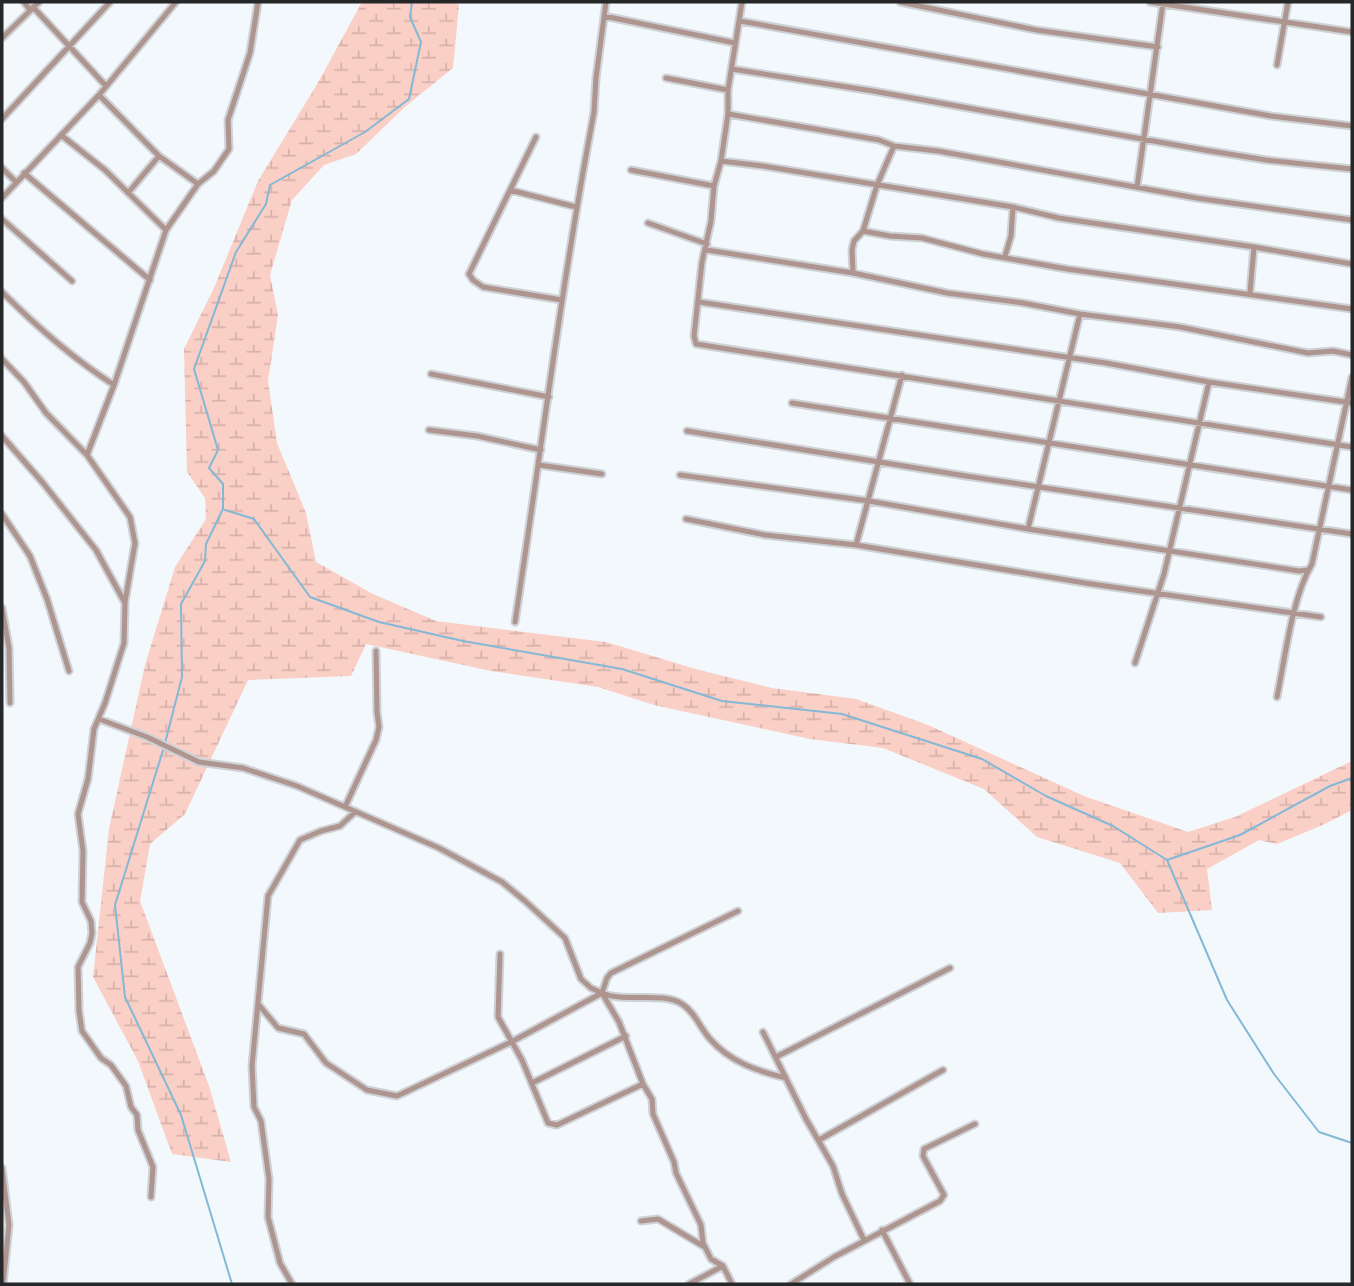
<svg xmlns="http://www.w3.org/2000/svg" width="1354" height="1286" viewBox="0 0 1354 1286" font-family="Ubuntu,sans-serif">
<defs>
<pattern id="wetland-marsh" width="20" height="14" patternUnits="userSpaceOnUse" patternTransform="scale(1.75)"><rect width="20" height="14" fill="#facfc6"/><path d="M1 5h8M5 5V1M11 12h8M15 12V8" fill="none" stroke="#d6b2aa"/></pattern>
</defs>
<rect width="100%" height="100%" fill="#f3f8fc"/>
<path fill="url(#wetland-marsh)" d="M 362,2 L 456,2 L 459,5 L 453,68 L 406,106 L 356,154 L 324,165 L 292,200 L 270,275 L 278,315 L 268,381 L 277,443 L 306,513 L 316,562 L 373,594 L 436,621 L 606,642 L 699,670 L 772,688 L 856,699 L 928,725 L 1084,796 L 1188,832 L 1235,817 L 1352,761 L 1352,810 L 1325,824 L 1277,844 L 1259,840 L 1207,869 L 1212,910 L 1158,913 L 1120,863 L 1037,837 L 984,789 L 883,748 L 810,739 L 654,705 L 598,687 L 491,671 L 366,644 L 351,676 L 248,680 L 185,814 L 150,844 L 140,901 L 209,1086 L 231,1162 L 172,1154 L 138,1061 L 93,977 L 109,829 L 145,665 L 175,567 L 206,519 L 205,498 L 187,472 L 184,349 L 214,288 L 258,181 L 316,86 Z"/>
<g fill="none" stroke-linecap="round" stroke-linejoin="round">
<path stroke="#83b8d7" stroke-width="2" d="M 225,510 L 254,519 L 310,597 L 379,622 L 463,641 L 622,669 L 722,701 L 842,714 L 982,759 L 1046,796 L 1113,826 L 1167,860 L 1240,835 L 1330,786 L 1352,778
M 1167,860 L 1227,1000 L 1274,1074 L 1319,1132 L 1352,1143
M 232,1284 L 181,1115 L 125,997 L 115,905 L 164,747 L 182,677 L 181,604 L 205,561 L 206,544 L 223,509 L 223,484 L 209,468 L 218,450 L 194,369 L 236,252 L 266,204 L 270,185 L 365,132 L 409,99 L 421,42 L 410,17 L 412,2"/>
<g stroke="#ced2d6" stroke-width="9">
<path id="minor" d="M 24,2 L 30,10
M 742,2 L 728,90 L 728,114 L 721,161 L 714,186 L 711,221 L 702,262 L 694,336 L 696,344 L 1352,447
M 900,2 L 1036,30 L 1158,47
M 1150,2 L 1352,32
M 33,7 L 106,86
M 604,16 L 735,43
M 740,21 L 1271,116 L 1352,126
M 2,38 L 39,2
M 1277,65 L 1288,2
M 732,69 L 873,91 L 1204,150 L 1266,160 L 1352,169
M 666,78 L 728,90
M 99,95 L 159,156 L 198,184
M 728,114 L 879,140 L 894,146 L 938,151 L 1196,198 L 1352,220
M 2,119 L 110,2
M 61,135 L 105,170 L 166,230
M 536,137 L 469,274 L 473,280 L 483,287 L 562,300
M 721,161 L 763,166 L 1013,207 L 1059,218 L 1254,247 L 1352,264
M 2,168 L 16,182
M 631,170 L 714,186
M 24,173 L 150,280
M 1137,187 L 1163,3
M 510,190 L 576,207
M 128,193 L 159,156
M 2,198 L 99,95 L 176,2
M 2,219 L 72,281
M 648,223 L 707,244
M 863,231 L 890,236 L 922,238 L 983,254 L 1067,269 L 1352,309
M 707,250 L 853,273 L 947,293 L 1023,303 L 1080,314 L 1180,327 L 1308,353 L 1333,351 L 1352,355
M 1005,256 L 1011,236 L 1013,207
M 853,273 L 852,250 L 854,241 L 863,231 L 877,185 L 894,146
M 2,292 C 38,328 72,358 114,385
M 1250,293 L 1254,247
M 699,302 L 1106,363 L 1209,382 L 1352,403
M 2,359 L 24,382 L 46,413 L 87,455 L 130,517 L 135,543 L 125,602
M 431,374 L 549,397
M 792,403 L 1352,490
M 429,430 L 477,436 L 541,450
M 687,431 L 966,476 L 1352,534
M 2,436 L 43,483 L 96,550 L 125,603 L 124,643 L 105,703 L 94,729 L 88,779 L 78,814 L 83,851 L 82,902 L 91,921 L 92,933 L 90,943 L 78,967 L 79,1011 L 82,1031 L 101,1058 L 111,1065 L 126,1086 L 131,1107 L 137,1115 L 138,1130 L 153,1167 L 151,1197
M 87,455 L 114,385 L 166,230 L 198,184 L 214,171 L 229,149 L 228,120 L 250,53 L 258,2
M 539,465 L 602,474
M 680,475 L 869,501 L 1028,529 L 1299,571 L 1308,570
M 2,514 L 30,556 L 47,599 L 69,671
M 686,519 L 765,535 L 856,545 L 1085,583 L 1321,617
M 1028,529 L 1080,314
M 856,545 L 902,375
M 2,608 L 9,648 L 10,703
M 515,622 C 541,452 562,281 594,112 L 596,78 L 606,2
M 1135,663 L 1164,574 L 1209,382
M 1277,697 C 1285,658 1292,597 1312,564 L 1352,377
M 99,719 L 147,737 L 199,762 L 243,768 L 297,786 L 439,848 L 502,882 L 525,901 L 565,938 L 581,979 L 591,988 L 602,993 L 619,1022 L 643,1084 L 652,1099 L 653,1114 L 674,1162 L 676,1173 L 701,1225 L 703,1243 L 711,1259 L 723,1266 L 732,1284
M 345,807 L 376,740 L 379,727 L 377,712 L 376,651
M 500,954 L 498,1017 L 522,1060 L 548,1123 L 557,1125 L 643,1084
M 602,993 C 624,1003 662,991 682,1004 C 695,1012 700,1028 710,1039 C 730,1062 757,1071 786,1078
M 259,1005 L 278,1028 L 304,1034 L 326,1063 L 367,1090 L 397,1096 L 513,1041 L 602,993 L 607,978 L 611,973 L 738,911
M 763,1032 L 806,1119 L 833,1166 L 842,1194 L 864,1240
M 776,1057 L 950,968
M 532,1083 L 626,1036
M 819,1140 L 943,1070
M 2,1168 L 9,1225 L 3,1284
M 641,1221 L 658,1219 L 703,1246
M 882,1230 L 910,1284
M 292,1284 L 280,1263 L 268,1217 L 269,1179 L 261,1121 L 254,1107 L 252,1066 L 268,896 L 300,840 L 321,831 L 340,826 L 355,812
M 689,1284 L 723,1266
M 791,1284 L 834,1257 L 940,1201 L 944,1195 L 923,1156 L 924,1149 L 975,1124"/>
</g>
<use href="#minor" stroke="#ae958f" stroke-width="5"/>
</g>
<rect width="1354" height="1286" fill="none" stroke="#252728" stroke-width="7"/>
</svg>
